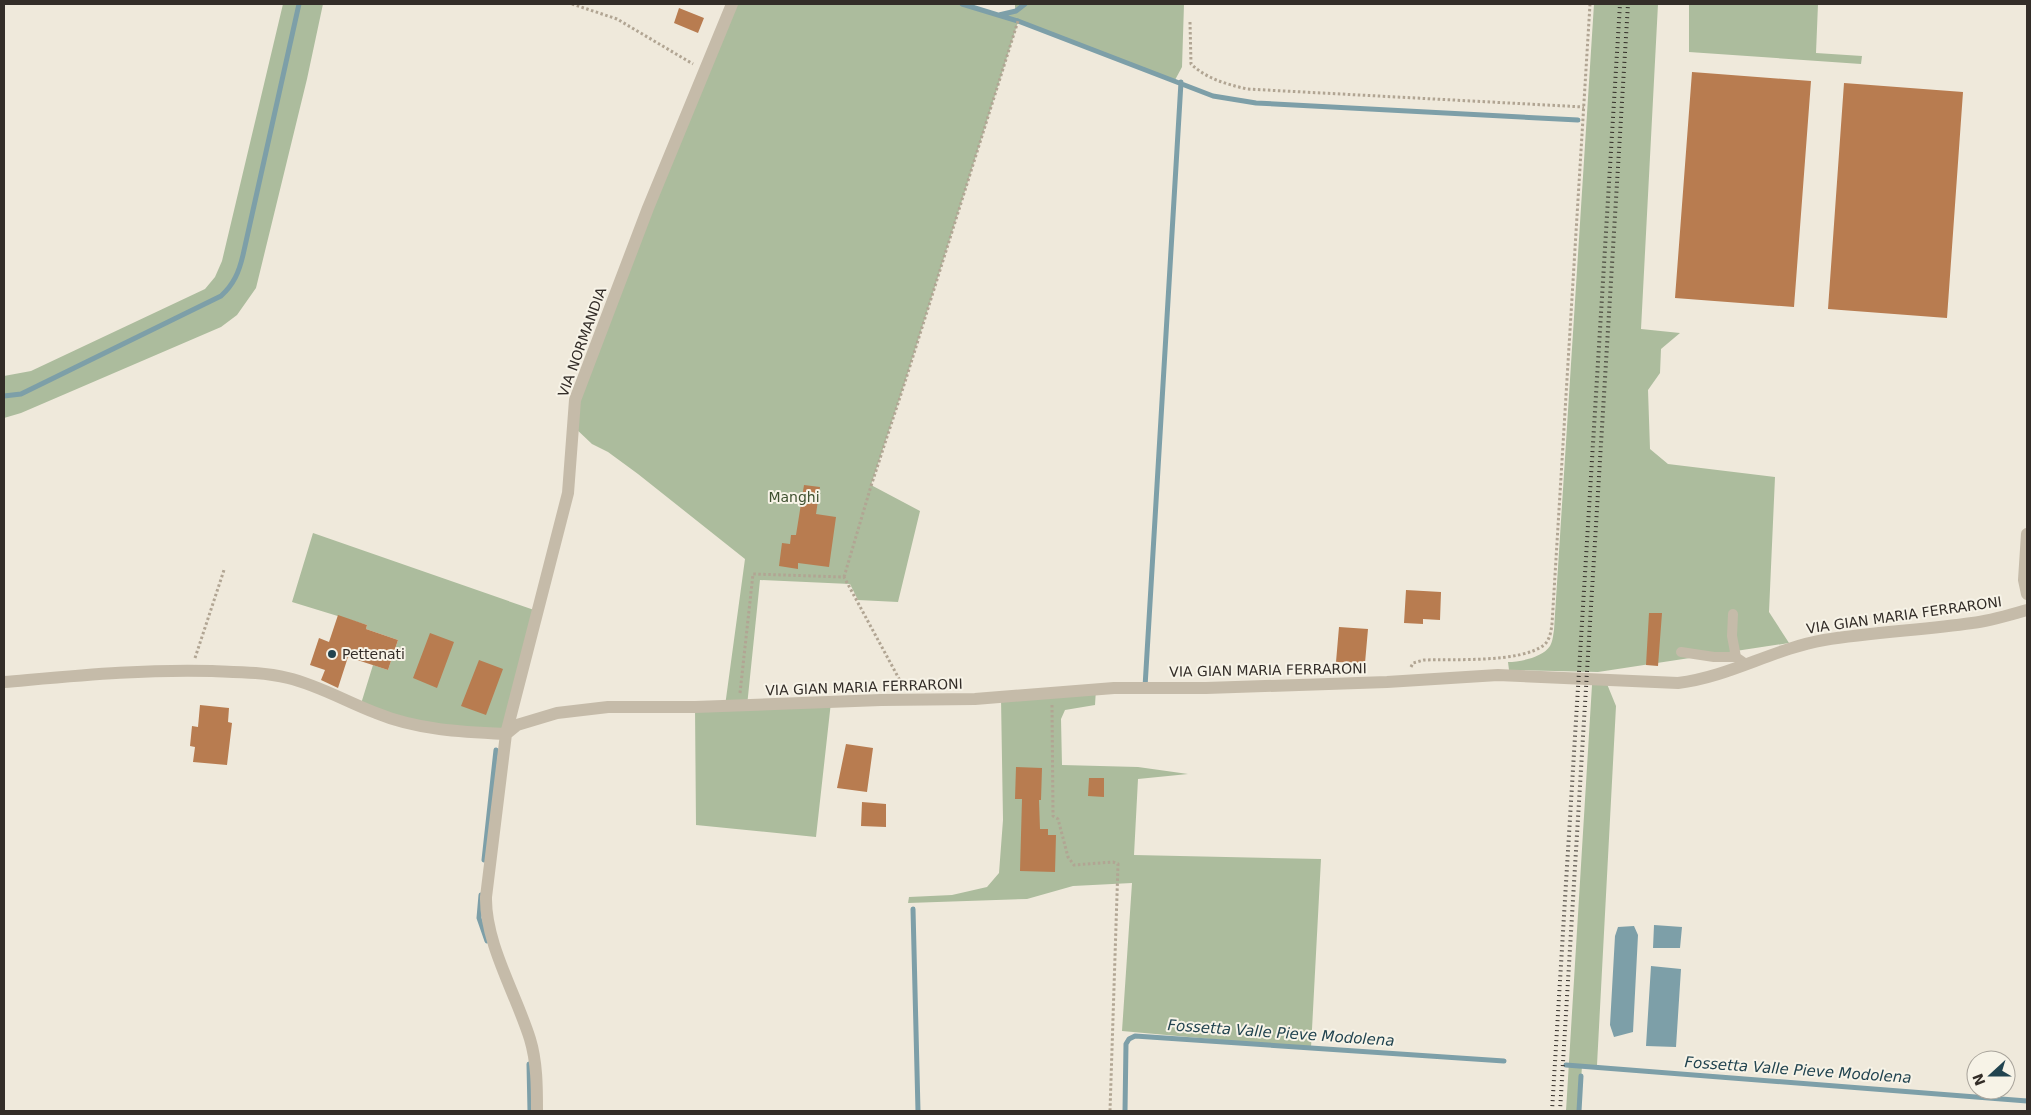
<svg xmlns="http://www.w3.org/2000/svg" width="2031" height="1115" viewBox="0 0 2031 1115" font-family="'DejaVu Sans',sans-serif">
<rect width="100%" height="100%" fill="#efe9db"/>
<path fill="#acbc9d" d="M 283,4 L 323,4 L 307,79 L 256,288 L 237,315 L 221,327 L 21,413 L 4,418 L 4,376 L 31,371 L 205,289 L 215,277 L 222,261 Z
M 732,4 L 962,4 L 999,15 L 1015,11 L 1015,4 L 1184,4 L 1182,67 L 1175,80 L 1018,22 L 905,382 L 871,485 L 920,511 L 898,602 L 858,600 L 850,584 L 760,580 L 747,706 L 831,702 L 816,837 L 696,825 L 695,707 L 725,706 L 745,559 L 638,474 L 608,452 L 592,444 L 573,426 L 575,400 Z
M 1594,4 L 1658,4 L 1641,329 L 1680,333 L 1661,349 L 1660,373 L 1648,390 L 1650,449 L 1668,464 L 1775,477 L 1769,612 L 1789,643 L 1598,672 L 1509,670 L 1508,662 C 1521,662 1543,657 1550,646 C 1553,641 1553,635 1554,630 Z
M 1689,4 L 1818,4 L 1816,53 L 1862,56 L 1861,64 L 1689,52 Z
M 313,533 L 537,611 L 506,734 L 460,731 L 360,707 L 373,665 L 388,670 L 398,640 L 366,629 L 367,625 L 292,602 Z
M 1607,684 L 1616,706 L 1597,1065 L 1594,1067 L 1582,1066 L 1579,1111 L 1566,1111 L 1592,685 Z
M 1096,689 L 1095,705 L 1065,710 L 1061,719 L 1062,765 L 1138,767 L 1188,774 L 1138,779 L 1134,855 L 1321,859 L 1311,1048 L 1122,1031 L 1132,883 L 1073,886 L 1027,899 L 908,903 L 909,897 L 952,895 L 987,887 L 999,873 L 1003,820 L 1001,698 Z"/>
<path fill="#7d9fa8" d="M 1654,925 L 1682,927 L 1680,948 L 1653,948 Z
M 1634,926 L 1638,935 L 1633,1032 L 1614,1037 L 1610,1025 L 1615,936 L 1618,927 Z
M 1651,966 L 1681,969 L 1676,1047 L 1646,1046 Z"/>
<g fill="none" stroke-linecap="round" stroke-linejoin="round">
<path stroke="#7d9fa8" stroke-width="5" d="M 962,4 L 1018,21 L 1213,96 L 1256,103 L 1578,120
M 999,15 L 1016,11 L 1025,4
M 4,396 L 21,394 L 221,296 C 234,284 239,272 243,255 L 299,4
M 1145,687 L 1181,82
M 484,860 L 496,750
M 481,895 L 479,918 L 487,941
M 913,909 L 918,1111
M 529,1064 L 530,1111
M 1566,1065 L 2027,1101
M 1125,1111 L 1126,1044 L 1129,1039 L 1135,1036 L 1504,1061
M 1579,1111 L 1581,1076"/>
</g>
<path fill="#b87c50" d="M 679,8 L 704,18 L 698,33 L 674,23 Z
M 1692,72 L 1811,81 L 1794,307 L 1675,298 Z
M 1844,83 L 1963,92 L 1947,318 L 1828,309 Z
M 804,485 L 820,487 L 816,514 L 836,517 L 829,567 L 798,563 L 798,569 L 779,566 L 782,543 L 790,544 L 791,535 L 796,535 Z
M 1406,590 L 1441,592 L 1440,620 L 1423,619 L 1423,624 L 1404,623 Z
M 1649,613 L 1662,613 L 1658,666 L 1646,665 Z
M 338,615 L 367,625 L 366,629 L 398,640 L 388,670 L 348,657 L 338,688 L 321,680 L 325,670 L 310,665 L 319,638 L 329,642 Z
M 1339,627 L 1368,629 L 1365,663 L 1336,662 Z
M 430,633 L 454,642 L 437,688 L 413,678 Z
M 479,660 L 503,669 L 486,715 L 461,706 Z
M 200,705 L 229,708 L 228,722 L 232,723 L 227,765 L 193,762 L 195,747 L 190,746 L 192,726 L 198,727 Z
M 846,744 L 873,748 L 867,792 L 837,788 Z
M 1016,767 L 1042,768 L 1041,800 L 1039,800 L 1040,829 L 1048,829 L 1048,835 L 1056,835 L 1055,872 L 1020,871 L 1022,799 L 1015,799 Z
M 1089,778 L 1104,778 L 1104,797 L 1088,796 Z
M 862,802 L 886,804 L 886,827 L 861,826 Z"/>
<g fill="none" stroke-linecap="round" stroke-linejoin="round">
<path stroke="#b1a593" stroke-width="3" stroke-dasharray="2.5 2.5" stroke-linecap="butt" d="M 572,4 L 617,19 L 693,64
M 1190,22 L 1191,64 C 1207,79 1226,84 1247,89 L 1584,107
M 844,577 L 871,486 L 905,382 L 1018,21
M 195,658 L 224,570
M 1411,667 L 1413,663 L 1424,660 C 1453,659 1521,663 1544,645 C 1550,640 1551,631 1552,624 L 1590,4
M 740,693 L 753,574 L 844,577 L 904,688
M 1052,705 L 1053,816 L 1058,819 L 1068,857 L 1074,865 L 1113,862 L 1118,864 L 1110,1111"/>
<path stroke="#c5bba9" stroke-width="10" d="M 1733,614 L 1732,636 L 1736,657
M 1681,652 L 1714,657 L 1736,657 L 1746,664"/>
<path stroke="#c5bba9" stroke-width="12" d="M 2027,534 L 2024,580 L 2027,594
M 4,682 C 74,676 142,669 212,671 C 237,672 263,672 288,678 C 318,685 347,702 376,713 C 417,730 462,732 506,734 L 517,725 L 557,713 L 608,707 L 695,707 L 881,700 L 975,699 L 1114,688 L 1206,688 L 1387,682 L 1498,675 L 1678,683 C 1729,677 1773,649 1824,640 C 1873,632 1923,630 1972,623 C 1990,621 2009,615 2027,610
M 537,1111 C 537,1087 537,1062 530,1039 C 516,994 485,943 486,897 L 506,734 L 568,493 L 575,400 L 648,208 L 732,4"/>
<path stroke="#332d28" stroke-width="4" stroke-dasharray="1 4" stroke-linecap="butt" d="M 1552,1111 L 1620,4
M 1560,1111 L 1628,4"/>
</g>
<circle fill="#224450" stroke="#f7f3e7" stroke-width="2" cx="332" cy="654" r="5"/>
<g text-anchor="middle" stroke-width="4" stroke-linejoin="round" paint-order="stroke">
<g font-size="14" fill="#332d28" stroke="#f7f3e7">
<text transform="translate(582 342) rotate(-70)" y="5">VIA NORMANDIA</text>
<text transform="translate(1904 615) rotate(-8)" y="5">VIA GIAN MARIA FERRARONI</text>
<text transform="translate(1268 670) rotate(-1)" y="5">VIA GIAN MARIA FERRARONI</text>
<text transform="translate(864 687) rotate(-2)" y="5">VIA GIAN MARIA FERRARONI</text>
</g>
<g font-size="14" fill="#3d4f2e" stroke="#f7f3e7">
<text x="794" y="502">Manghi</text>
</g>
<g font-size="14" fill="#332d28" stroke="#f7f3e7" text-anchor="start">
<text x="342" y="659">Pettenati</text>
</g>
<g font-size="15" font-style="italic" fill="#224450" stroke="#f7f3e7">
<text transform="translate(1281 1033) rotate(4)" y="5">Fossetta Valle Pieve Modolena</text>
<text transform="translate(1798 1070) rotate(4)" y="5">Fossetta Valle Pieve Modolena</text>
</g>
</g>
<rect width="2031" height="1115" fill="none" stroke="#332d28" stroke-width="10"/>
<g transform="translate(1991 1075) rotate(249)"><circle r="24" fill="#f7f3e7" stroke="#a9a49b"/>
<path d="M0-4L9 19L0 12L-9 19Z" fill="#224450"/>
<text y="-8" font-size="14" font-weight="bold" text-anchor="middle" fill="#332d28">N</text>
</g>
</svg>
